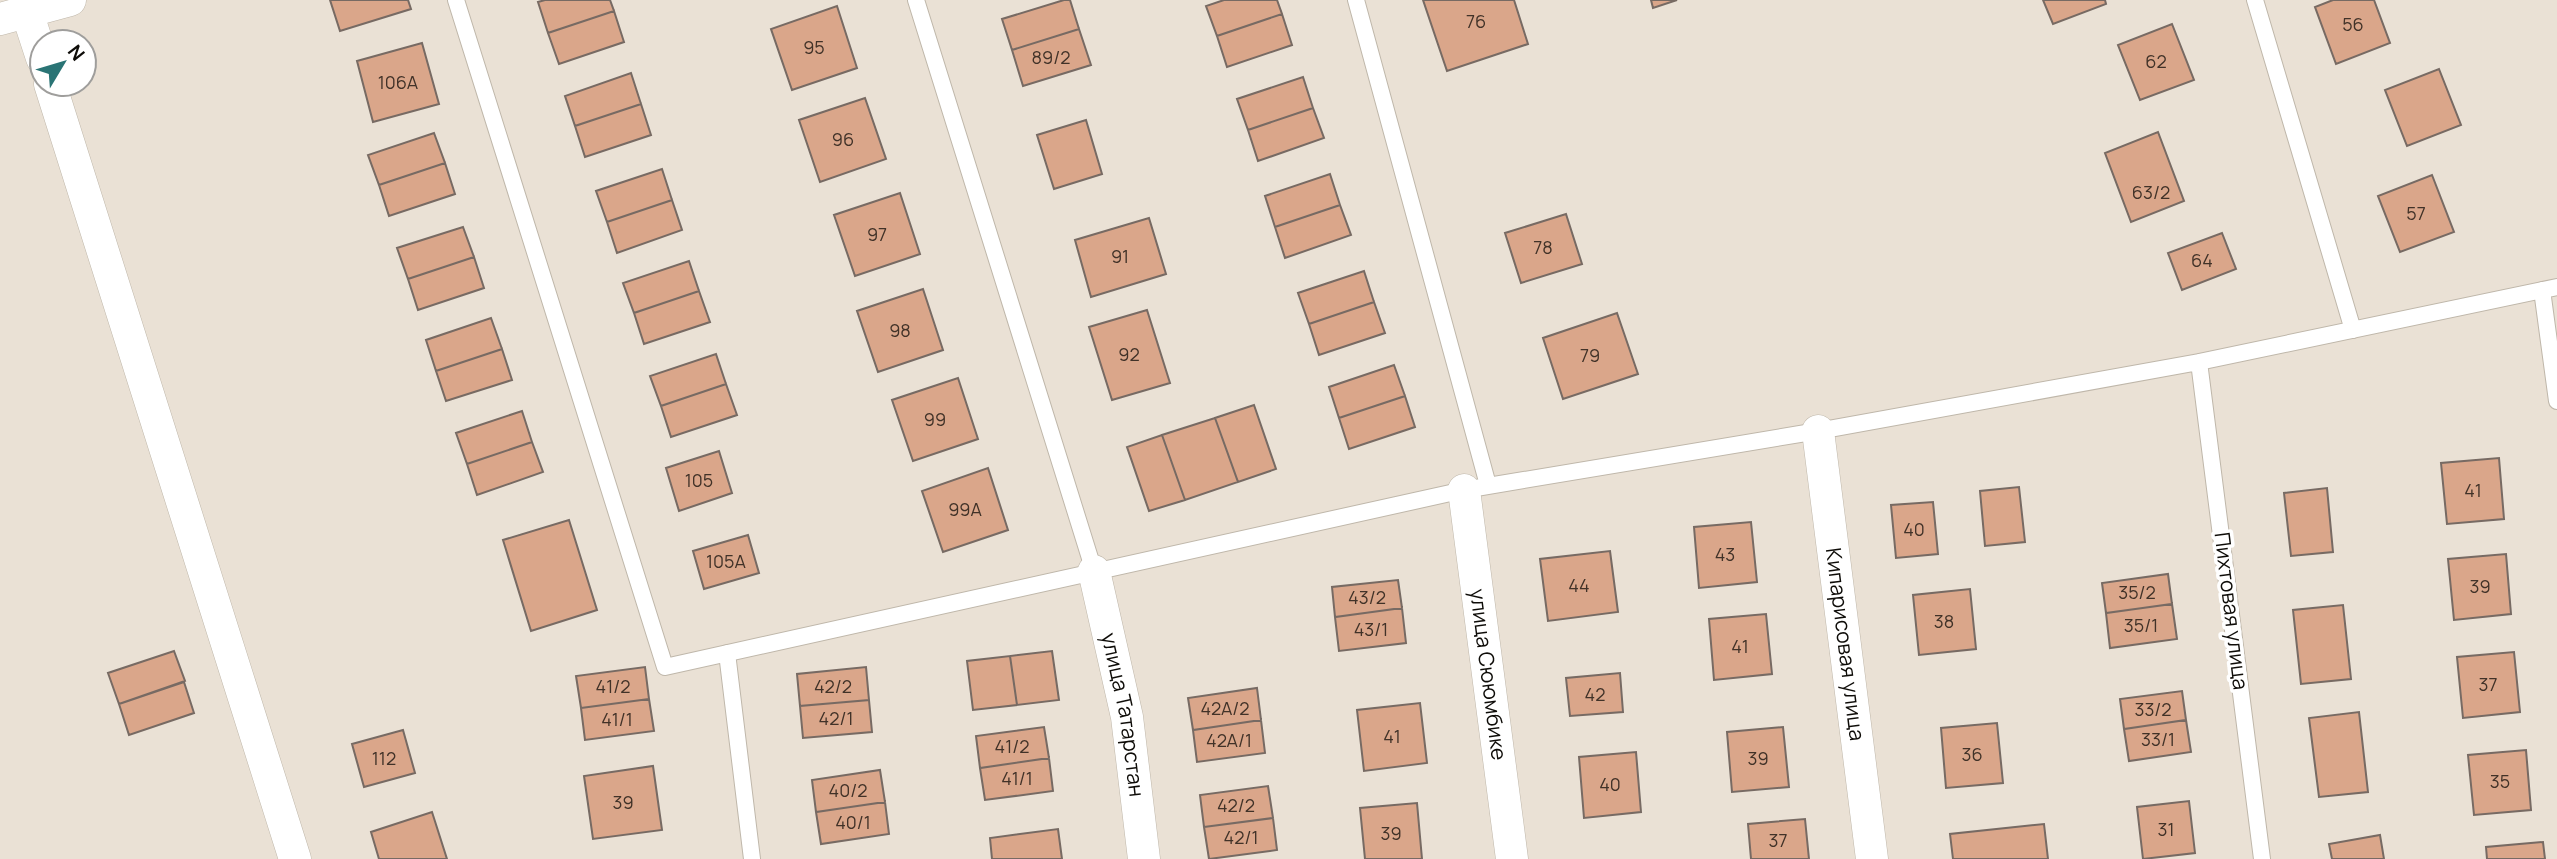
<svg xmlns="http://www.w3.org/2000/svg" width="2557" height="859" viewBox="0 0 2557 859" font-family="Manrope,sans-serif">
<rect width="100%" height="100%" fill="#eae1d5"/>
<path fill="#daa68a" stroke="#776a63" stroke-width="2" d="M 330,0 L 408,0 L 411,9 L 340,31 Z
M 545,0 L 610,0 L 614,11 L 548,33 L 538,2 Z
M 1064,0 L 1070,0 L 1079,29 L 1012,50 L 1002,19 Z
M 1224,0 L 1277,0 L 1282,14 L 1217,36 L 1206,6 Z
M 1423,0 L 1514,0 L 1528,44 L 1447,71 Z
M 1651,0 L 1677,0 L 1653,8 Z
M 2043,0 L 2105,0 L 2106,4 L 2053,24 Z
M 2333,0 L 2374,0 L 2390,43 L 2336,64 L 2315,7 Z
M 837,6 L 857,68 L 792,90 L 771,29 Z
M 614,11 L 624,42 L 559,64 L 548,33 Z
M 1282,14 L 1292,45 L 1227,67 L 1217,36 Z
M 2172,24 L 2194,80 L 2140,100 L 2118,45 Z
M 1079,29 L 1091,65 L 1023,86 L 1012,50 Z
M 422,43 L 439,104 L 373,122 L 357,61 Z
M 2439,69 L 2461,125 L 2407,146 L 2385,90 Z
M 631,73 L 641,104 L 575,126 L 565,96 Z
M 1303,77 L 1313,108 L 1248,130 L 1237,99 Z
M 865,98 L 886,159 L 820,182 L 799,120 Z
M 641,104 L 651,135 L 585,157 L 575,126 Z
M 1313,108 L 1324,138 L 1258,161 L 1248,130 Z
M 1086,120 L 1102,174 L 1054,189 L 1037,135 Z
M 2158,132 L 2184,201 L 2131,222 L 2105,153 Z
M 434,133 L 445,163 L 379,185 L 368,155 Z
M 445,163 L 455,194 L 389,216 L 379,185 Z
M 662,169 L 672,200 L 607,222 L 596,191 Z
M 1330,174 L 1340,205 L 1275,227 L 1265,196 Z
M 2432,175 L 2454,232 L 2400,252 L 2378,196 Z
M 900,193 L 920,254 L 855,276 L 834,215 Z
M 672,200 L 682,230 L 617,253 L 607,222 Z
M 1340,205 L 1351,235 L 1285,258 L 1275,227 Z
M 1566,214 L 1582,264 L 1521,283 L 1505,233 Z
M 1149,218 L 1166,274 L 1091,297 L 1075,240 Z
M 463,227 L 474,257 L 408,279 L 397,248 Z
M 2222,233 L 2236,269 L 2182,290 L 2168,253 Z
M 474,257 L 484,288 L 418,310 L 408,279 Z
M 689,261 L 699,291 L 634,313 L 623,283 Z
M 1364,271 L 1374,302 L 1309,324 L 1298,293 Z
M 923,289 L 943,350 L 878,372 L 857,311 Z
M 699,291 L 710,322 L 644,344 L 634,313 Z
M 1374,302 L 1385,333 L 1319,355 L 1309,324 Z
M 1147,310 L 1170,383 L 1112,400 L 1089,327 Z
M 1617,313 L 1638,374 L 1563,399 L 1543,338 Z
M 491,318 L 502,349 L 436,371 L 426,340 Z
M 502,349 L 512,380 L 446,401 L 436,371 Z
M 716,354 L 726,384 L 661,406 L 650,376 Z
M 1394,365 L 1405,396 L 1339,418 L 1329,387 Z
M 958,378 L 978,439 L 913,461 L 892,400 Z
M 726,384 L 737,415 L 671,437 L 661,406 Z
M 1405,396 L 1415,427 L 1349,449 L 1339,418 Z
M 1254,405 L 1276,469 L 1238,482 L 1215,418 Z
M 522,411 L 532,442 L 467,464 L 456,433 Z
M 1215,418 L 1238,482 L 1185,500 L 1162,435 Z
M 1162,435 L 1185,500 L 1149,511 L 1127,447 Z
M 532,442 L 543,472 L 477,495 L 467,464 Z
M 719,451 L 732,493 L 679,511 L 666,468 Z
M 2499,458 L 2504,519 L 2447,524 L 2441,463 Z
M 988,468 L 1008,530 L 943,552 L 922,491 Z
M 2019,487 L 2025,542 L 1985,546 L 1980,491 Z
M 2327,488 L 2333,552 L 2291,556 L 2284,493 Z
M 1933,502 L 1938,554 L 1896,558 L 1891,505 Z
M 569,520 L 597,610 L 531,631 L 503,540 Z
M 1751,522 L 1757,582 L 1699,588 L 1694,527 Z
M 748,535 L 759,573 L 704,589 L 693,551 Z
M 1610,551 L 1618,612 L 1548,621 L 1540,559 Z
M 2506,554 L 2511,614 L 2454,620 L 2448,559 Z
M 2168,574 L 2172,604 L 2106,613 L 2102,583 Z
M 1398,580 L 1402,608 L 1335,617 L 1332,587 Z
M 1970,589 L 1976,649 L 1919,655 L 1913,595 Z
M 2172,604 L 2177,639 L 2110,648 L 2106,613 Z
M 2343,605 L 2351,679 L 2301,684 L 2293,610 Z
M 1402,608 L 1406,643 L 1339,651 L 1335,617 Z
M 1766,614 L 1772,674 L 1714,680 L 1709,619 Z
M 174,651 L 185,681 L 119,704 L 108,673 Z
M 1052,651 L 1059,700 L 1017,705 L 1010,656 Z
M 2514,652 L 2520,712 L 2463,718 L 2457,657 Z
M 1010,656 L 1017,705 L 973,710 L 967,661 Z
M 645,667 L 649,699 L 581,708 L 576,676 Z
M 866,667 L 869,700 L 800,706 L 797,674 Z
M 1620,673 L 1623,712 L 1570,716 L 1566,678 Z
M 184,682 L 194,713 L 129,735 L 119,704 Z
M 1257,688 L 1261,720 L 1193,730 L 1188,698 Z
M 2182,691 L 2186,720 L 2124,729 L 2120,699 Z
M 649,699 L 654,731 L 585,740 L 581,708 Z
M 869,700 L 872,732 L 803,738 L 800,706 Z
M 1420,703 L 1427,763 L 1364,771 L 1357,710 Z
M 2359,712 L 2368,792 L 2319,797 L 2309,718 Z
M 1261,720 L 1265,753 L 1197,762 L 1193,730 Z
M 2186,720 L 2191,752 L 2129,761 L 2124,729 Z
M 1997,723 L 2003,783 L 1946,788 L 1941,728 Z
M 1044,727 L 1049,758 L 980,768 L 976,736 Z
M 1783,727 L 1789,787 L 1732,792 L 1727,732 Z
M 403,730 L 415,773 L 364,787 L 352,744 Z
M 2526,750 L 2531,810 L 2474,815 L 2468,755 Z
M 1636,752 L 1641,812 L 1584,818 L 1579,757 Z
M 1049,758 L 1053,791 L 985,800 L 980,768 Z
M 653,766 L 662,830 L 593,839 L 584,776 Z
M 880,770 L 885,802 L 816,812 L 812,780 Z
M 1268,786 L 1273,818 L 1204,827 L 1200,795 Z
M 2189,801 L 2195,853 L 2143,859 L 2137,807 Z
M 885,802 L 889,834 L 821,844 L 816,812 Z
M 1417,803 L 1422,859 L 1365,859 L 1360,808 Z
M 432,812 L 447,859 L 379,859 L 371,832 Z
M 1273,818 L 1277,850 L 1209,859 L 1204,827 Z
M 1805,819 L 1809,859 L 1751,859 L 1748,824 Z
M 2044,824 L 2048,859 L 1953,859 L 1950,834 Z
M 1058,829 L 1062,859 L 992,859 L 990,838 Z
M 2380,835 L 2384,859 L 2332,859 L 2329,844 Z
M 2543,842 L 2545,859 L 2487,859 L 2486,847 Z"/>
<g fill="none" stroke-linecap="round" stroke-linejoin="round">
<g stroke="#bfb7aa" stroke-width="18">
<path id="lane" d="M 456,0 L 665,667 L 1464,490 L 1818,431 L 2199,362 L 2557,287
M 916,0 L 1094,571
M 1356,0 L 1488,485
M 2255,0 L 2353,330
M 2542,290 L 2557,401
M 2199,362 L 2262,859
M 727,653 L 752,859"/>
</g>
<g stroke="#bfb7aa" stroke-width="33">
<g id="street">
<path d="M 27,12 L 42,58"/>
<path d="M 0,19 L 70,0"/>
<path d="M 50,84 L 295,859"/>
<path id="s1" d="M 1818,431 L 1872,859"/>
<path id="s2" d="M 1464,490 L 1512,859"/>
<path id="s3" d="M 1094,571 L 1127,717 L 1144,859"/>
</g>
</g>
<use href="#lane" stroke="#fff" stroke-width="16"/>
<use href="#street" stroke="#fff" stroke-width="32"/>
</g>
<g text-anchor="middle" stroke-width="7" stroke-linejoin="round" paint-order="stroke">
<g font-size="18" fill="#413228">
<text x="1476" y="28">76</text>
<text x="2353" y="31">56</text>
<text x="814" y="54">95</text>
<text x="1051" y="64">89/2</text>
<text x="2156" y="68">62</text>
<text x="398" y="89">106А</text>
<text x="843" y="146">96</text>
<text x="2151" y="199">63/2</text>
<text x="2416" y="220">57</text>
<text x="877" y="241">97</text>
<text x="1543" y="254">78</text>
<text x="1120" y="263">91</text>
<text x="2202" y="267">64</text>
<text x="900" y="337">98</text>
<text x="1129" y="361">92</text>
<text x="1590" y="362">79</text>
<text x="935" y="426">99</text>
<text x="699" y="487">105</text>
<text x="2473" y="497">41</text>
<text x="965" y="516">99А</text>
<text x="1914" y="536">40</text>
<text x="1725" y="561">43</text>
<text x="726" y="568">105А</text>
<text x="1579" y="592">44</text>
<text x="2480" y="593">39</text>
<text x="2137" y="599">35/2</text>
<text x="1367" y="604">43/2</text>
<text x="1944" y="628">38</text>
<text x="2141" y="632">35/1</text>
<text x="1371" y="636">43/1</text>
<text x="1740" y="653">41</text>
<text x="2488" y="691">37</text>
<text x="613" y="693">41/2</text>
<text x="833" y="693">42/2</text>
<text x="1595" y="701">42</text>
<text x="1225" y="715">42А/2</text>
<text x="2153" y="716">33/2</text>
<text x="836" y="725">42/1</text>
<text x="617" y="726">41/1</text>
<text x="1392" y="743">41</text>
<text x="2158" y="746">33/1</text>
<text x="1229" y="747">42А/1</text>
<text x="1012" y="753">41/2</text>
<text x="1972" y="761">36</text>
<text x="384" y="765">112</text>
<text x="1758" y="765">39</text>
<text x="1017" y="785">41/1</text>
<text x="2500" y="788">35</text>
<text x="1610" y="791">40</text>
<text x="848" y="797">40/2</text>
<text x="623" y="809">39</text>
<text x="1236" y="812">42/2</text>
<text x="853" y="829">40/1</text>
<text x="2166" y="836">31</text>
<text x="1391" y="840">39</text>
<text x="1241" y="844">42/1</text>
<text x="1778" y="847">37</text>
</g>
<g font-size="21" fill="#0e0c08" stroke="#fff">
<text transform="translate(2231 611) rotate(83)" y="7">Пихтовая улица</text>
<text dy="7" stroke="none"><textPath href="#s1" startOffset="215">Кипарисовая улица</textPath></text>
<text dy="7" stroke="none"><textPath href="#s2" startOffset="186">улица Сююмбике</textPath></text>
<text dy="7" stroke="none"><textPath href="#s3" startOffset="147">улица Татарстан</textPath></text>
</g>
</g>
<g transform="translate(63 63) rotate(52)"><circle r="33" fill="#ffffff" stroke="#9f9e9c" stroke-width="2"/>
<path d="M0-5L12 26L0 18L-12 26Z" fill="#2a7475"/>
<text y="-10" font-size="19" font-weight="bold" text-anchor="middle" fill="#0e0c08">N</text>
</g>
</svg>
